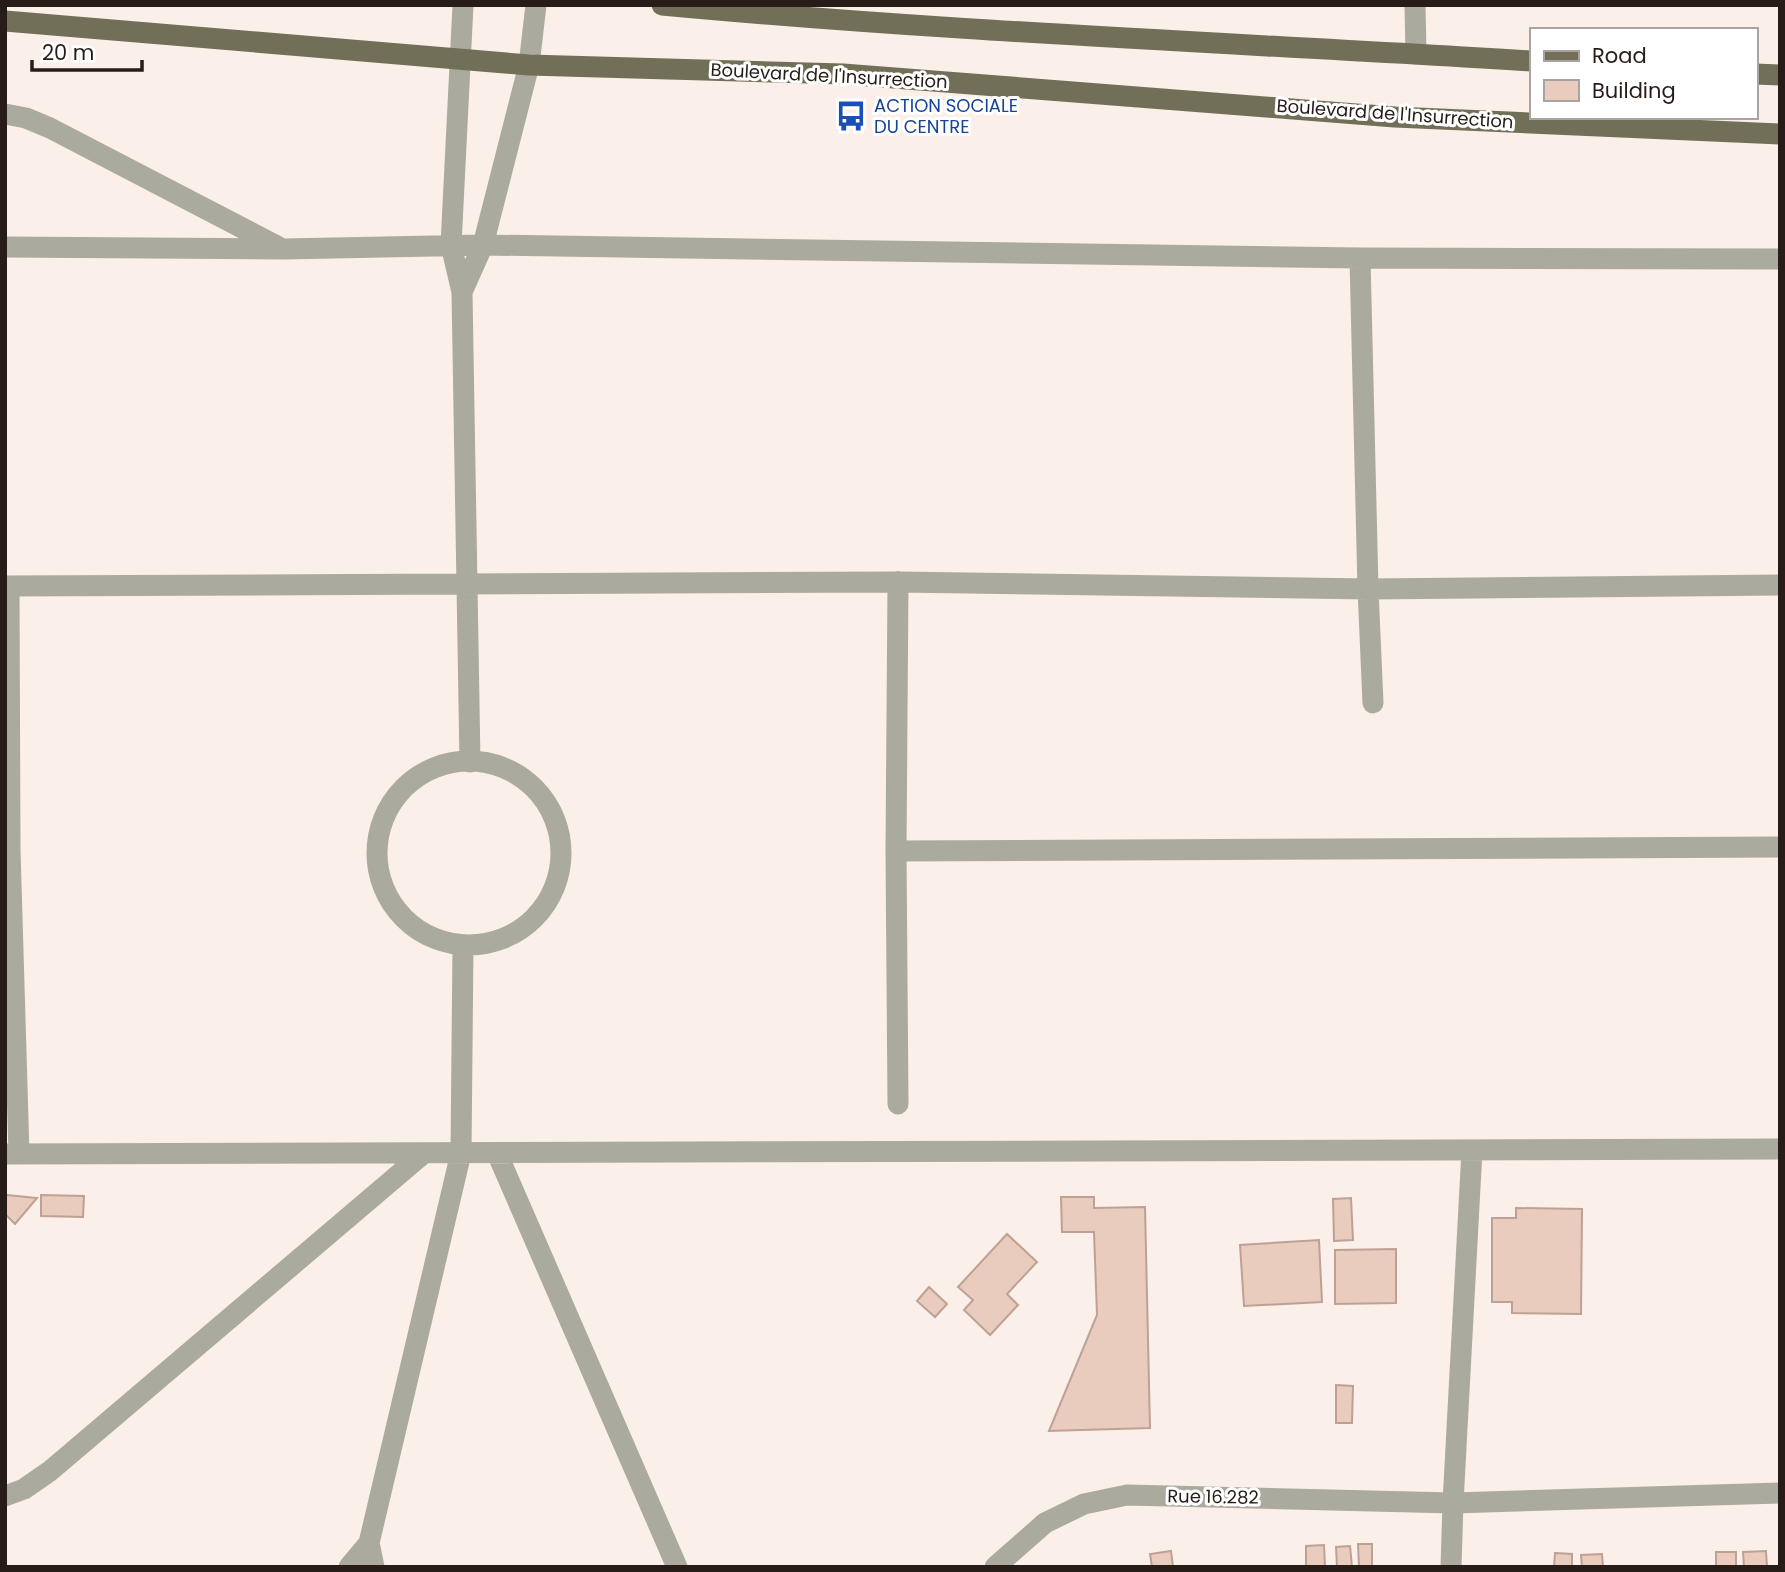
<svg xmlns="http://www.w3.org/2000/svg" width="1785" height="1572" viewBox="0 0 1785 1572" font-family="Poppins,sans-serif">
<rect width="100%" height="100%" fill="#fbefe9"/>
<path fill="#eaccbe" stroke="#bea194" stroke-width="2" d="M 7,1195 L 37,1198 L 15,1224 L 5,1214 L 5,1197 Z
M 41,1195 L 84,1196 L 83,1217 L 41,1216 Z
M 1061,1197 L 1094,1197 L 1094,1208 L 1145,1207 L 1150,1428 L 1049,1431 L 1097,1315 L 1094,1232 L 1062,1232 Z
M 1351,1198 L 1353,1240 L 1334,1241 L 1333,1199 Z
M 1516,1208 L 1582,1209 L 1581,1314 L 1512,1313 L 1512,1302 L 1492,1302 L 1492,1218 L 1516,1218 Z
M 1007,1234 L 1037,1262 L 1007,1294 L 1018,1305 L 990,1335 L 964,1310 L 973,1300 L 958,1287 Z
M 1319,1240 L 1322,1302 L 1244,1306 L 1240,1245 Z
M 1396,1249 L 1396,1303 L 1335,1304 L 1335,1250 Z
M 929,1287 L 947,1304 L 935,1317 L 917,1301 Z
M 1336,1385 L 1353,1386 L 1352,1423 L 1336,1423 Z
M 1358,1544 L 1372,1544 L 1372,1567 L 1359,1567 Z
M 1324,1545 L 1325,1567 L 1306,1567 L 1306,1546 Z
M 1350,1546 L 1352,1567 L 1337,1567 L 1336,1547 Z
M 1171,1551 L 1173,1567 L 1152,1567 L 1150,1554 Z
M 1766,1551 L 1767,1567 L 1744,1567 L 1743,1552 Z
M 1716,1552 L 1736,1552 L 1736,1567 L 1716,1567 Z
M 1555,1553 L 1572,1554 L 1572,1567 L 1554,1567 Z
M 1602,1554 L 1603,1567 L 1582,1567 L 1581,1555 Z"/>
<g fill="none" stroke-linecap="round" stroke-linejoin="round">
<path stroke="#abaa9e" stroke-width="21" d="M 463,5 L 451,245 L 462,292 L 470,762
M 1415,5 L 1416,54
M 5,114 L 26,118 L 50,128 L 279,247
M 5,247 L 284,249 L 483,245 L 1360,258 L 1780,259
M 1360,258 L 1368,589 L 1373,703
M 462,292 L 483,245 L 529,65 L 536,5
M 898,582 L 896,851 L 898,1104
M 5,586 L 898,582 L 1368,589 L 1780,585
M 9,586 L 10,849 L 19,1154
M377 853a92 92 0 1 1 184 0a92 92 0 1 1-184 0Z
M 896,851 L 1780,847
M 497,1153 L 677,1567
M 5,1154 L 1780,1149
M 5,1496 L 24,1489 L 50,1471 L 424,1153
M 349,1567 L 369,1543
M 374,1567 L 369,1543 L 461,1153 L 463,946
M 995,1567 L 1045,1523 L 1084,1504 L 1127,1495 L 1453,1503 L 1780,1493
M 1451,1567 L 1453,1503 L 1472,1150"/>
<path stroke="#716f58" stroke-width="21" d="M 662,5 C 951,32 1241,43 1531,61
M 5,21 L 529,65 L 843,74 L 1395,117 L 1780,134
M 1755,74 L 1780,75"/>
</g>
<defs>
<g id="bus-bare" transform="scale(2.415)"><path d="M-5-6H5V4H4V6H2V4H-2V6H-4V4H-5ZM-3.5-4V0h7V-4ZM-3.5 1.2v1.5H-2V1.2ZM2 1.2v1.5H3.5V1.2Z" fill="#1a4fb4" stroke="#fff" stroke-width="2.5" paint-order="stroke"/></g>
</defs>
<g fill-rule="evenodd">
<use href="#bus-bare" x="851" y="116"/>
</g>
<g text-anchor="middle" stroke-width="6" stroke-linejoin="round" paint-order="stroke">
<g font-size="18" fill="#271c17" stroke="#fff">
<text transform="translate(829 76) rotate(3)" y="6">Boulevard de l'Insurrection</text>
<text transform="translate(1395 114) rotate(4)" y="6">Boulevard de l'Insurrection</text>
<text transform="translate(1213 1497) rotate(1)" y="6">Rue 16.282</text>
</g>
<g font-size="18" fill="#164399" stroke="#fff" text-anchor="start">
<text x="874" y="112">ACTION SOCIALE<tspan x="874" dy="21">DU CENTRE</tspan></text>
</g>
</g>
<rect width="1785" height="1572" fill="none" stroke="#271c17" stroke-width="14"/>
<rect x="1530" y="28" width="228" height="91" fill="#ffffff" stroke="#a9a4a2" stroke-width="2"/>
<rect x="1544" y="51" width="35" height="10" fill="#716f58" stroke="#a9a4a2" stroke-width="2"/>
<text x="1592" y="63" font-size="21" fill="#271c17">Road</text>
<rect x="1544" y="80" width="35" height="21" fill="#eaccbe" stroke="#a9a4a2" stroke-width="2"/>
<text x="1592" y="98" font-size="21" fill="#271c17">Building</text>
<path d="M32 60v10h110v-10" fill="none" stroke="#271c17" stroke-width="3.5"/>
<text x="42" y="60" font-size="21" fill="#271c17" stroke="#ffffff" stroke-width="5" paint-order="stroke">20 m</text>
</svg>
